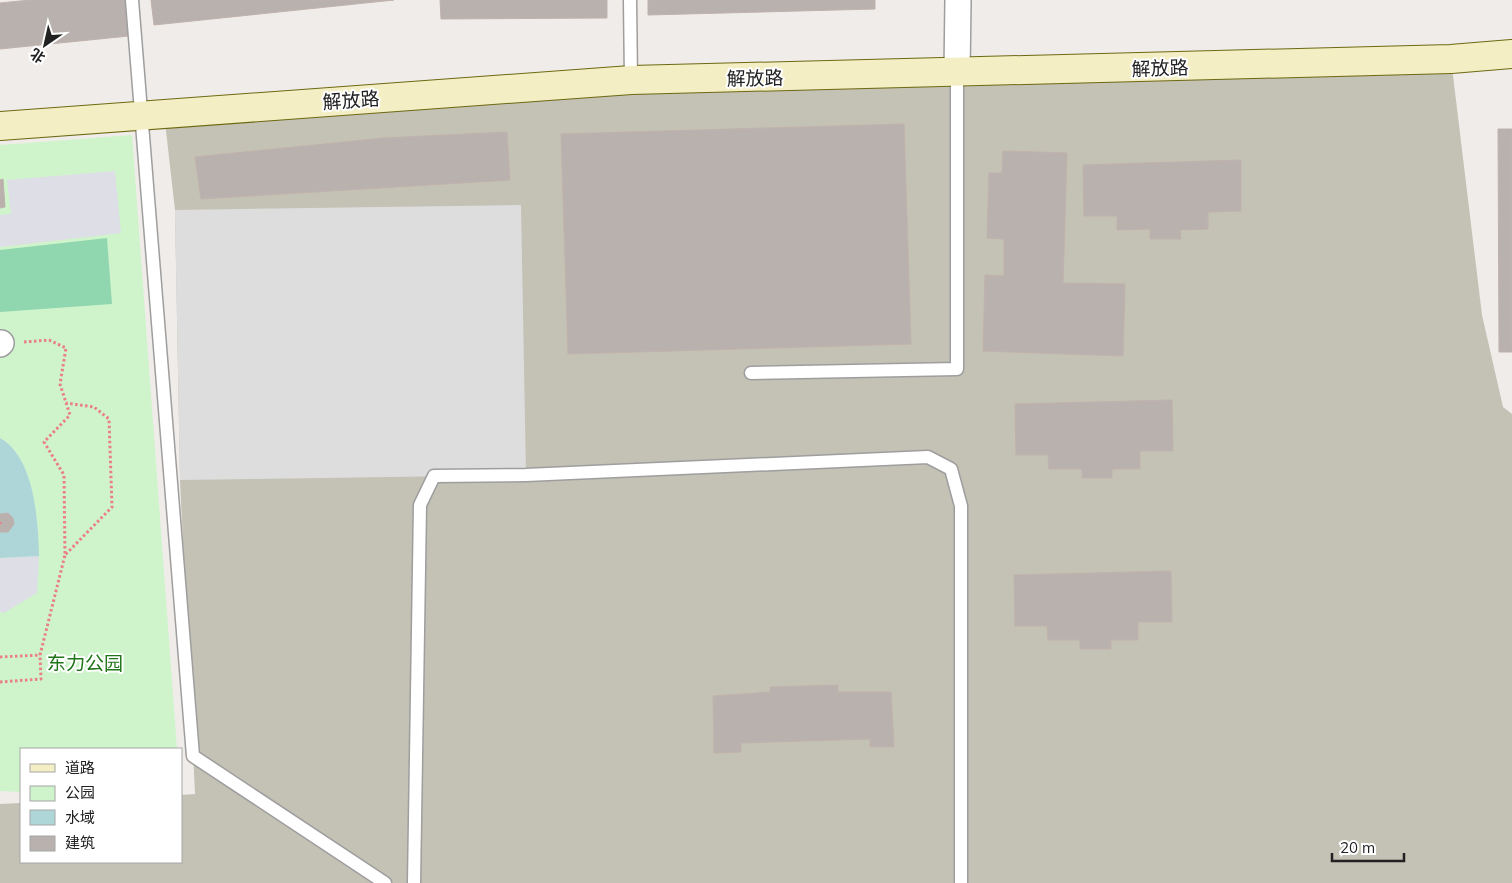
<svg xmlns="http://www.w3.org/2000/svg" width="1512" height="883" viewBox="0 0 1512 883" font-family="Mulish,'Noto Sans SC',sans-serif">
<rect width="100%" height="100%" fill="#f0ece9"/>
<path fill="#c4c1b5" d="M 1451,59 L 1482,315 L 1503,407 L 1512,414 L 1512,883 L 0,883 L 0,804 L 21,803 L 21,862 L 181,862 L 181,795 L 195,794 L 180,480 L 175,210 L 164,113 Z"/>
<path fill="#cff4cc" d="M 132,135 L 177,749 L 21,749 L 21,792 L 0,791 L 0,145 Z"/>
<path fill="#90d6af" d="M 107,238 L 112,304 L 0,312 L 0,250 Z"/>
<path fill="#ddd" d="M 521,205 L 526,475 L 180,480 L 175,210 Z"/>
<path fill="#dddee6" d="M 115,171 L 121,233 L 0,247 L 0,215 L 11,214 L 7,180 Z
M 39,556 L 37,593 L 4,613 L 0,612 L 0,558 Z"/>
<path fill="#aed6d8" d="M 0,438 C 35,458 38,521 39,556 L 0,558 Z"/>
<path fill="#b9b1ae" stroke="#c0b2ac" d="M 30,0 L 126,0 L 129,36 L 0,49 L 0,3 Z
M 151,0 L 394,0 L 154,25 Z
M 440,0 L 607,0 L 607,18 L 441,19 Z
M 648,0 L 875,0 L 875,9 L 648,15 Z
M 904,124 L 911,344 L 568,354 L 561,134 Z
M 1498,129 L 1512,129 L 1512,352 L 1499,352 Z
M 507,132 L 510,180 L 201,199 L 195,157 L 384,138 Z
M 1003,151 L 1067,153 L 1063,283 L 1125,284 L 1123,356 L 983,351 L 985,275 L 1004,276 L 1004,239 L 987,238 L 989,173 L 1002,173 Z
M 1241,160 L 1241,211 L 1208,212 L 1208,229 L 1180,230 L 1181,239 L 1150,239 L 1150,229 L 1117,230 L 1117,216 L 1084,216 L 1083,165 Z
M 3,179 L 5,207 L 0,208 L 0,180 Z
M 1172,400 L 1173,451 L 1140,451 L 1140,469 L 1112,469 L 1112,478 L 1082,478 L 1082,469 L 1049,469 L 1048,455 L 1016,455 L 1015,404 Z
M 8,513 L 13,518 L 14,524 L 8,532 L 0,532 L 0,514 Z
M 1171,571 L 1172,622 L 1138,622 L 1138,640 L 1111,640 L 1111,649 L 1080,649 L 1080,640 L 1048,640 L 1047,626 L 1015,626 L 1014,575 Z
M 838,685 L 838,692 L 891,692 L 894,747 L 870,747 L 870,739 L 741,743 L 741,752 L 714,753 L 713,696 L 770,692 L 770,687 Z"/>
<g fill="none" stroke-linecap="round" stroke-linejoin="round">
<g stroke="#9e9e9e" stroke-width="15">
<path id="lane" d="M 132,0 L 193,756 L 385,883
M 630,0 L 631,80
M 751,373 L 957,369 L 957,73
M 414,883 L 420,505 L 434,476 L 526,475 L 928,457 L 951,469 L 961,506 L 961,883"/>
</g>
<g stroke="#9e9e9e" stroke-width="28">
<path id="street" d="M 957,73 L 958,0
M 0,344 L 1,343"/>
</g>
<g stroke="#6d6912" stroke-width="30">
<path id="secondary" d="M 0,126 L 631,80 L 1451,59 L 1512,54"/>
</g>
<path stroke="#ea7f85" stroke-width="3" stroke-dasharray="2.5 2.5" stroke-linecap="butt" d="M 24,342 L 49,340 L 66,348 L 60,384 L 70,415 L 44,442 L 64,475 L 65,555 L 112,507 L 109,419 L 94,407 L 66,403
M 0,522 L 0,524
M 0,657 L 40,655
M 0,682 L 41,679 L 40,655 L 65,555"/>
<use href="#lane" stroke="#fff" stroke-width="12"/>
<use href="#street" stroke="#fff" stroke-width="25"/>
<use href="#secondary" stroke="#f3eec4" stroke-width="28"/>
</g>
<g text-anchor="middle" stroke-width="4" stroke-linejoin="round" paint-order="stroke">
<g font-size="19" fill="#212121" stroke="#fff">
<text transform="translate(1160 68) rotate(-2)" y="7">解放路</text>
<text transform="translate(755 78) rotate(-1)" y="7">解放路</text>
<text transform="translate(351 100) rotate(-4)" y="7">解放路</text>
</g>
<g font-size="19" fill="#207519" stroke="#fff">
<text x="85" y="670">东力公园</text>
</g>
</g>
<rect x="20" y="748" width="162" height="115" fill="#ffffff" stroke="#a6a6a6"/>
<rect x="30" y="764" width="25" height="8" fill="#f3eec4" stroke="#a6a6a6"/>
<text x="65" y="773" font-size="15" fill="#212121">道路</text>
<rect x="30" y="786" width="25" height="15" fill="#cff4cc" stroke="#a6a6a6"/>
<text x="65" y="798" font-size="15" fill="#212121">公园</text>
<rect x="30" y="810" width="25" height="15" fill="#aed6d8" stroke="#a6a6a6"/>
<text x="65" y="823" font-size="15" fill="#212121">水域</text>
<rect x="30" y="836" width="25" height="15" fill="#b9b1ae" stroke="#a6a6a6"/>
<text x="65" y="848" font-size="15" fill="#212121">建筑</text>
<g transform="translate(45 45) rotate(214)" stroke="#ffffff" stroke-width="4" paint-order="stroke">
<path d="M0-4L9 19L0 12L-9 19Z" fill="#212121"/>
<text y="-8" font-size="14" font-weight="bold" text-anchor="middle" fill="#212121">北</text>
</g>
<path d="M1332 853v8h72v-8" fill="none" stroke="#212121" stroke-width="2.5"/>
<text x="1340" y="853" font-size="15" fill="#212121" stroke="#ffffff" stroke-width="4" paint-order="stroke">20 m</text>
</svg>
